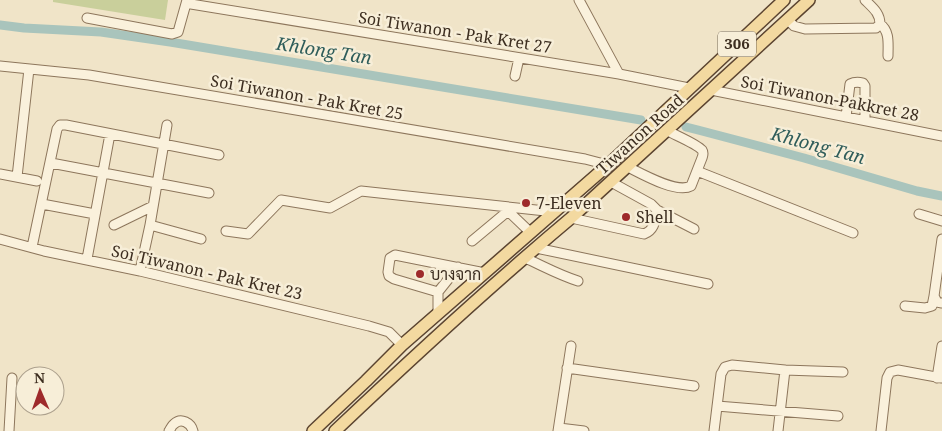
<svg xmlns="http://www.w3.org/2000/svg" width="942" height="431" viewBox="0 0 942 431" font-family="'Noto Serif',Sarabun,serif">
<rect width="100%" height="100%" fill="#f0e4c8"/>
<path fill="#c9cf9b" d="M 53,0 L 168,0 L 165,20 L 53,2 Z"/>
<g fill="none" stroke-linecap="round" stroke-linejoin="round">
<path stroke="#a9c4bc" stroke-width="9" d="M 0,25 L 24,28 L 101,32 L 170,42 L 641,120
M 686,127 L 698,130 L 804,158 L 917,191 L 942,196"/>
<g stroke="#8d765c" stroke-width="11">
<path id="minor" d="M 187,0 L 191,4 L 619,74 L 689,88
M 579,0 L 619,74
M 87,18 L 172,34 L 178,32 L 187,0
M 788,20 L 794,26 L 805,29 L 876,28 L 880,24 C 880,13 873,8 865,0
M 880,24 C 890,31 888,44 888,56
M 0,66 L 89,75 L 585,159 L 608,165
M 515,76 L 519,58
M 711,90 L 942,136
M 846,117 L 850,84 C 854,82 859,82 863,83 L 865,86 L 865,120
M 51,163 L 209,193
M 628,167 C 642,174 677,194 691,186 L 702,158 C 703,155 704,153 702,150 C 697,144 675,135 668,131
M 697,171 L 853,233
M 0,174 L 37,181
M 17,177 L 29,69
M 42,204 L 95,214
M 657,210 L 694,229
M 919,214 L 942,221
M 571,218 L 644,234 C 655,230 655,220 657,210 L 651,204 L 611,182
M 114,225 L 153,206
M 150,225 L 201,239
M 226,231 L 248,234 L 281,200 L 330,208 L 361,191 L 555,212
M 0,239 L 44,251 L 140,271 L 369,326 L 389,332 L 402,345
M 942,239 L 934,296 L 937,302 L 942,303
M 472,241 L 508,211 L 531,233
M 32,247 L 57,129 L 60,125 L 66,125 L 219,155
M 536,248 L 708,284
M 525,258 C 543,266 559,275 578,281
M 87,259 L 110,134
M 140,271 L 150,225 L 167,125
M 438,292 L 458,267
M 905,306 L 925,308 L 932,306 L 934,296
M 438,313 L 438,292 L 394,279 L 389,276 L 388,272 L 390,258 L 395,255 L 485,273
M 567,368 L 694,386
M 937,378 L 942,346
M 717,406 L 838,416
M 559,428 L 584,431
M 9,431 L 12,378
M 169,431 C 170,430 172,425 174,424 C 181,417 191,423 193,431
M 558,431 L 571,346
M 714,431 L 721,374 L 725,367 L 732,365 L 785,370 L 843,372
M 778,431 L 785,370
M 881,431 L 887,378 L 890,372 L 898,370 L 942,378"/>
</g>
<g stroke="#5b4430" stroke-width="14">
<path id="major" d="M 313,431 L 366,381 L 402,345 L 608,165 L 784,0
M 335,431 C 412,358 490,286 571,218 L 809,0"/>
</g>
<use href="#minor" stroke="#faf1dc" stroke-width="9"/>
<use href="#major" stroke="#f3d9a0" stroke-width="11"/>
</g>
<g fill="#9e2a2b" stroke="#f7eed8" stroke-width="2">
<circle cx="526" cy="203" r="5"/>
<circle cx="626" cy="217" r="5"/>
<circle cx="420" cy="274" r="5"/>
</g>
<g text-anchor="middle" stroke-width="5" stroke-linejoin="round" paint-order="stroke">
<rect fill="#f7eed8" stroke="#756857" stroke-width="1" x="718" y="31.5" width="38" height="25" rx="4"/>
<g font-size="15" font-weight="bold" fill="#3d2e20">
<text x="737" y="49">306</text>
</g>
<g font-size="16" fill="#3d2e20" stroke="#f7eed8">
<text transform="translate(455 32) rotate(9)" y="6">Soi Tiwanon - Pak Kret 27</text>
<text transform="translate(307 97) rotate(10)" y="6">Soi Tiwanon - Pak Kret 25</text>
<text transform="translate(830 98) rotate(11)" y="6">Soi Tiwanon-Pakkret 28</text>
<text transform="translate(640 134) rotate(-42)" y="6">Tiwanon Road</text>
<text transform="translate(207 272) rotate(13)" y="6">Soi Tiwanon - Pak Kret 23</text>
</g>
<g font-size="16" fill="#3d2e20" stroke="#f7eed8" text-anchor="start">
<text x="536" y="209">7-Eleven</text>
<text x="636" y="223">Shell</text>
<text x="430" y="280">บางจาก</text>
</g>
<g font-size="18" font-style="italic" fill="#2f5d5a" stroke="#f7eed8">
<text transform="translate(324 51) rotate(9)" y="6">Khlong Tan</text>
<text transform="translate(818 146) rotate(15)" y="6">Khlong Tan</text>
</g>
</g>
<g transform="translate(40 391) rotate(358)"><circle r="24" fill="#f7eed8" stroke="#ada18e"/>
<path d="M0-4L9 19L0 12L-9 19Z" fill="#9e2a2b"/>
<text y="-8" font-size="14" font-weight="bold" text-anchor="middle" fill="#3d2e20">N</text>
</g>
</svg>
